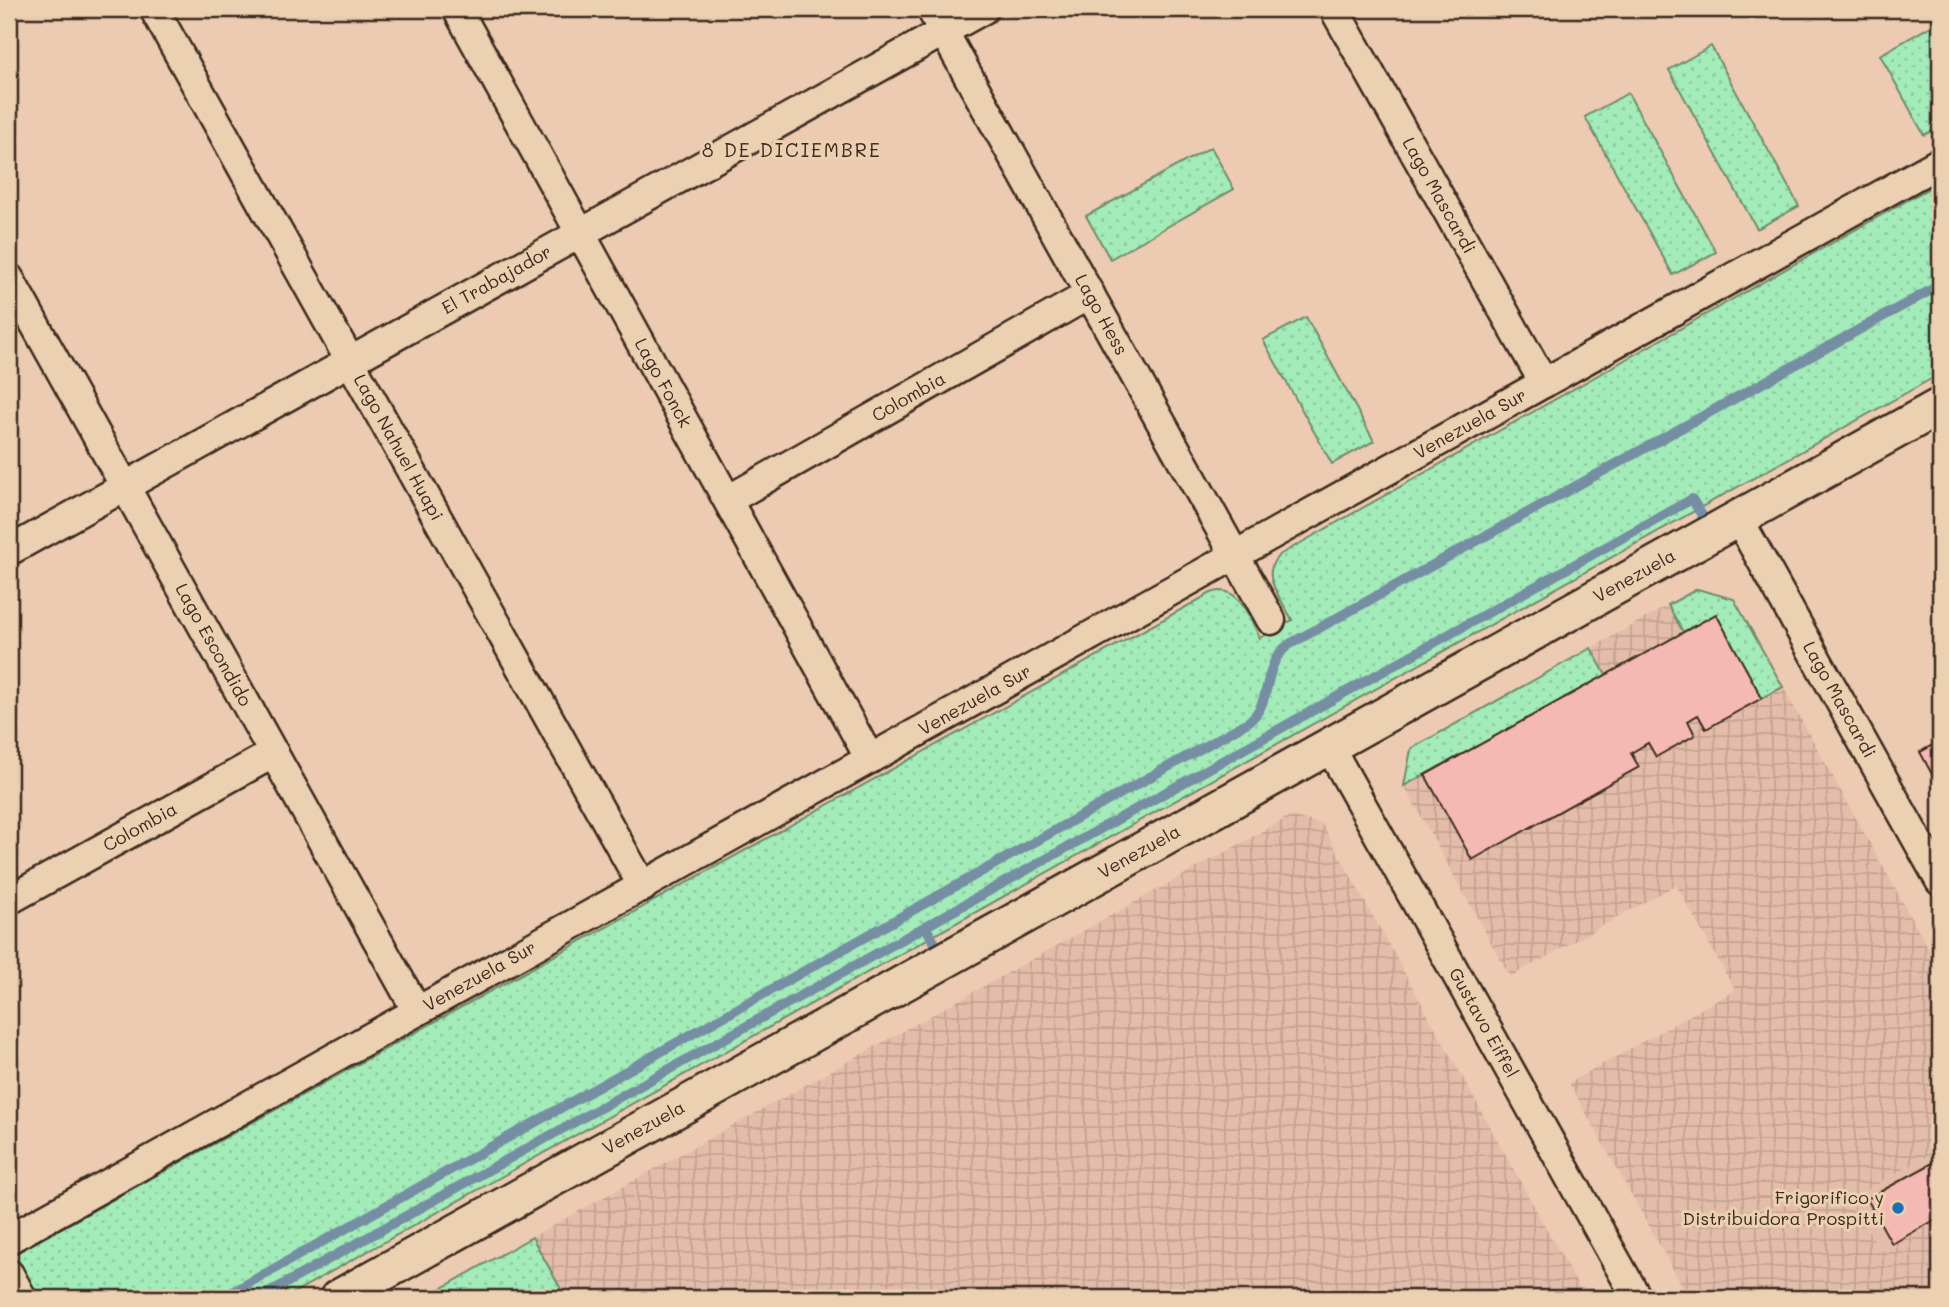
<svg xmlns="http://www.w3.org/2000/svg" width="1949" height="1307" viewBox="0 0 1949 1307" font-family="Mali,sans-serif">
<defs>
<pattern id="industrial-grid" width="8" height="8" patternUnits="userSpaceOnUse" patternTransform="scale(1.75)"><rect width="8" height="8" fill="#e4bdaa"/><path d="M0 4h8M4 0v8" fill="none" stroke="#c4a392"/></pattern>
<pattern id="grass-dots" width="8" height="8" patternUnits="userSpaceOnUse" patternTransform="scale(1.75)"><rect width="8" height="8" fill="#a3ebb9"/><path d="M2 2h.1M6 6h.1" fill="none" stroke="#8dca9f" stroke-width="1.8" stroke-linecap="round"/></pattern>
</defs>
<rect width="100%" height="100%" fill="#edcbb2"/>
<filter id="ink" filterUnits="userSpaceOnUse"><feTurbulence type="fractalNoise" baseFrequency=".0143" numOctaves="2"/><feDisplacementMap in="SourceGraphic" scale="14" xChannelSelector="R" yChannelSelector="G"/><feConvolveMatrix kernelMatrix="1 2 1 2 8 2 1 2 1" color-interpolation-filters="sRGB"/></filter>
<g filter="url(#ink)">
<path fill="#e4bdaa" d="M 1940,1149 L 1940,1217 L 1880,1251 L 1851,1199 Z"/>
<path fill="url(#industrial-grid)" d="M 1697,589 L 1734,599 L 1940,969 L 1940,1149 L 1851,1199 L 1880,1251 L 1940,1217 L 1940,1298 L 1689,1298 L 1569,1083 L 1735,990 L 1676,885 L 1510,977 L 1403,784 L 1411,749 Z
M 1290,816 L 1322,824 L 1585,1298 L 566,1298 L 532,1237 Z"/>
<path fill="url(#grass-dots)" stroke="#6f8a6c" stroke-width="2" d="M 1940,21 L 1940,127 L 1924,135 L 1880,55 Z
M 1711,46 L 1799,206 L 1757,229 L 1669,70 Z
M 1628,93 L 1716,252 L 1673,275 L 1585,117 Z
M 1211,147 L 1234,189 L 1110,259 L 1086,216 Z
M 1940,182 L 1940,374 L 284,1298 L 16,1298 L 9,1286 L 9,1257 L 1211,593 C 1239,582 1249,618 1260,638 L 1292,620 C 1283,600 1256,573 1281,554 Z
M 1306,317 L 1374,441 L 1332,464 L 1263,340 Z
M 1697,589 L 1734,599 L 1783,687 L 1762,698 L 1716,614 L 1683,632 L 1668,605 Z
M 1591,648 L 1606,675 L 1404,786 L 1411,749 Z
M 532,1237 L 566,1298 L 423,1298 L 437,1291 Z"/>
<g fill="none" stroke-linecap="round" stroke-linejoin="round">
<path stroke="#768ea3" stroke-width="10" d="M 925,926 L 941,954
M 222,1298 L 1248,722 C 1275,702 1260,663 1290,644 L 1940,285
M 259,1298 L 1692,499 L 1710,529"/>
</g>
<path fill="#f5b9b4" stroke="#3b2a1e" stroke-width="2" d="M 1716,614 L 1762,698 L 1706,729 L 1698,715 L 1688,721 L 1695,735 L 1656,757 L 1648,743 L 1631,753 L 1639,767 L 1472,860 L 1425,775 Z
M 1940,741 L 1940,789 L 1920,752 Z
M 1940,1159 L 1940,1217 L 1892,1244 L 1867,1199 Z"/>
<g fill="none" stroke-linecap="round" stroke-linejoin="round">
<g stroke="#3b2a1e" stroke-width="33">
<g id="minor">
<path id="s1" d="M 154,9 L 643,887"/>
<path id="s2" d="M 457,9 L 870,759"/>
<path id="s3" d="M 931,9 L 1271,620"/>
<path id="s4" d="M 1334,9 L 1544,383"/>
<path id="s5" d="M 9,278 L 417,1011"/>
<path id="s6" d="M 728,500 L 1090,294"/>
<path id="s7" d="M 1738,518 L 1940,881"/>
<path id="s8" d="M 9,551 L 984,9"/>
<path id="s9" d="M 1329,746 L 1637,1298"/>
<path id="s10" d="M 9,900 L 274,753"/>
<path id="s11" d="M 9,1239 L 1940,162"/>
<path d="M 9,1274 L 22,1298"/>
</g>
</g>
<g stroke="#3b2a1e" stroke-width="40">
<g id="tertiary">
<path id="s12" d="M 338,1298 L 1940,406"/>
</g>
</g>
<use href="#minor" stroke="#ebd0b2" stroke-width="28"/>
<use href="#tertiary" stroke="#ebd0b2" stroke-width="35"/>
</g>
</g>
<circle fill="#1f6fb2" stroke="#ebd0b2" stroke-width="2.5" cx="1898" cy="1208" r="7"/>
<g text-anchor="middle" stroke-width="6" stroke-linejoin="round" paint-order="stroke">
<g font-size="18" fill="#3b2a1e" stroke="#ebd0b2">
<text dy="6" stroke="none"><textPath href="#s4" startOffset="214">Lago Mascardi</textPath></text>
<text dy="6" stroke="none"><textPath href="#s8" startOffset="558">El Trabajador</textPath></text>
<text dy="6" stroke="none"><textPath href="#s3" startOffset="350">Lago Hess</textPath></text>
<text dy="6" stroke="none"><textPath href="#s2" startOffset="427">Lago Fonck</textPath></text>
<text dy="6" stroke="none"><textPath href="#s6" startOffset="208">Colombia</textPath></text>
<text dy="6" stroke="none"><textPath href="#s11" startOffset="1673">Venezuela Sur</textPath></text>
<text dy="6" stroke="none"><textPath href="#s1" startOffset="502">Lago Nahuel Huapi</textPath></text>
<text dy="6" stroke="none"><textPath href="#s12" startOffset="1484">Venezuela</textPath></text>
<text dy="6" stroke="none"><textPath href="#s5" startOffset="420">Lago Escondido</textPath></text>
<text dy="6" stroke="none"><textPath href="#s11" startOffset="1106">Venezuela Sur</textPath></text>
<text dy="6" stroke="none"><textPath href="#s7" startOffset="208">Lago Mascardi</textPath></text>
<text dy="6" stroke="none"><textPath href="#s10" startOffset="150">Colombia</textPath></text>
<text dy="6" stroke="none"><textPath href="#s12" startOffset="917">Venezuela</textPath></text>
<text dy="6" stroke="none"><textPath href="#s11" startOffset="539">Venezuela Sur</textPath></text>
<text dy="6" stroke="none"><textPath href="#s9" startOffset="317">Gustavo Eiffel</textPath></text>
<text dy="6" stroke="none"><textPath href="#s12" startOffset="350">Venezuela</textPath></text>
</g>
<g font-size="18" fill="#3b2a1e" stroke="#ebd0b2" text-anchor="end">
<text x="1884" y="1204">Frigorifico y<tspan x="1884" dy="21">Distribuidora Prospitti</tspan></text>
</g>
<g font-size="19" letter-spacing="2" fill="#3b2a1e" stroke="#ebd0b2">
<text x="792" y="157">8 DE DICIEMBRE</text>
</g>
</g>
<rect width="1949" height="1307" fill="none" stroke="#ebd0b2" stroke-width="35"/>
<rect x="18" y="18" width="1914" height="1272" fill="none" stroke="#3b2a1e" stroke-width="2.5" filter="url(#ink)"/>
</svg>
